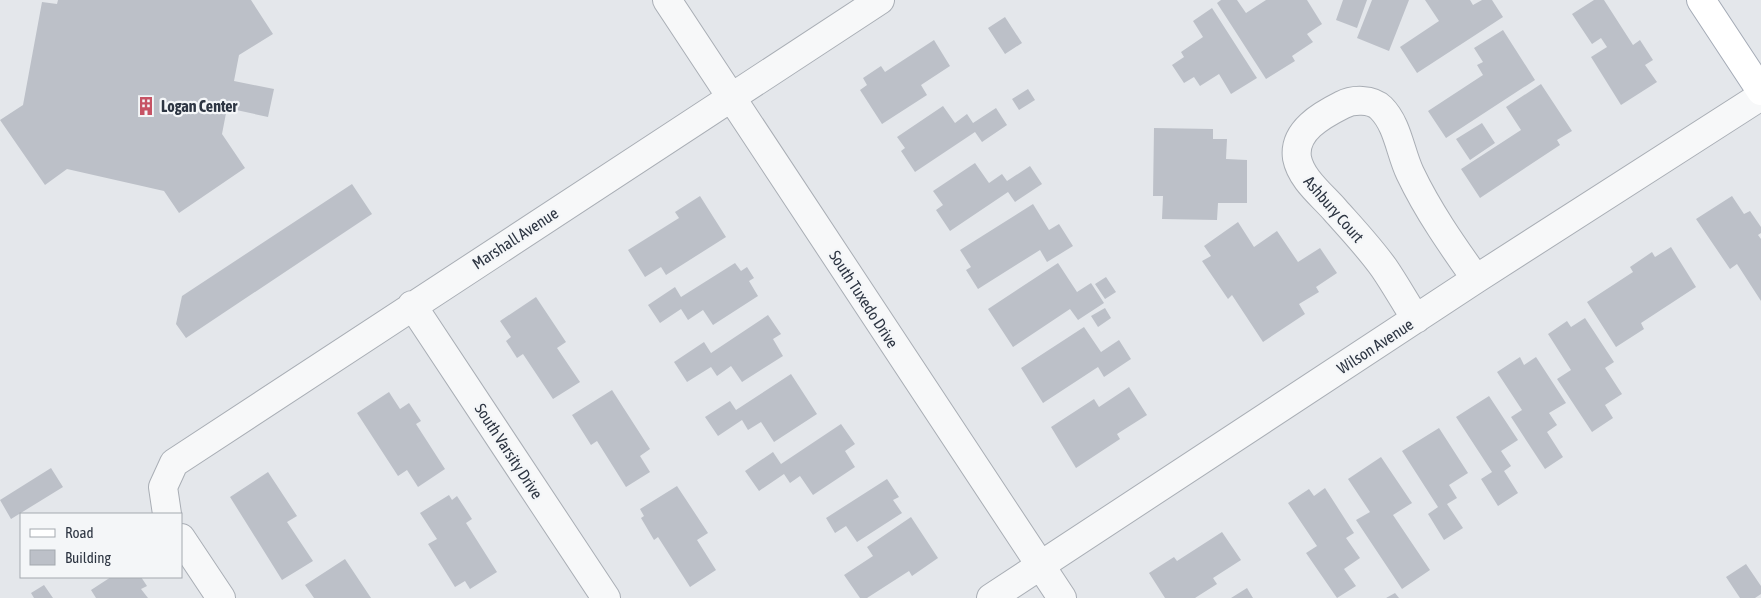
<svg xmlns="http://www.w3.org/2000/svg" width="1761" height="598" viewBox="0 0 1761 598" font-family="'Asap Condensed',sans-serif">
<rect width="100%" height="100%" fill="#e4e7eb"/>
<path fill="#bcc0c8" d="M 58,0 L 251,0 L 273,34 L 239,55 L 234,81 L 274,89 L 268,117 L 227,108 L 222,134 L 245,168 L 179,213 L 164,191 L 67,169 L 45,185 L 0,120 L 23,105 L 42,2 L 57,4 Z
M 1221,0 L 1237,0 L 1246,13 L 1266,0 L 1307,0 L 1322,24 L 1307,34 L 1313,42 L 1292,56 L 1295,61 L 1266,79 L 1217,3 Z
M 1343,0 L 1367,0 L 1357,28 L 1336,20 Z
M 1372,0 L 1409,0 L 1389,51 L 1357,38 Z
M 1425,0 L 1470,0 L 1473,5 L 1482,0 L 1492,0 L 1503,17 L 1417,73 L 1400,47 L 1439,21 Z
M 1594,0 L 1604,0 L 1633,45 L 1640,40 L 1653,60 L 1645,65 L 1657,82 L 1621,105 L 1591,57 L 1607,47 L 1601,38 L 1592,44 L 1572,14 Z
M 1212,8 L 1257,78 L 1231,94 L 1219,74 L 1200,86 L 1194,77 L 1184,83 L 1172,65 L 1184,57 L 1181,52 L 1203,37 L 1193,21 Z
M 1005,17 L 1022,43 L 1005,54 L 988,28 Z
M 1503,30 L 1535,80 L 1446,138 L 1428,111 L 1483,75 L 1477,65 L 1483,62 L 1474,48 Z
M 934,40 L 950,66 L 921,85 L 927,95 L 882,124 L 860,90 L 867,85 L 863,78 L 881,66 L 885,72 Z
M 1541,84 L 1572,131 L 1557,140 L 1560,145 L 1480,198 L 1461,169 L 1521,130 L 1506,107 Z
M 1028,89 L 1035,100 L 1019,110 L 1012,99 Z
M 943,106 L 955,123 L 967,114 L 973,123 L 996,108 L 1007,125 L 982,142 L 975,132 L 915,172 L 901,151 L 905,148 L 897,137 Z
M 1482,123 L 1495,143 L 1470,160 L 1456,139 Z
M 1154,128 L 1213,129 L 1213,139 L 1227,139 L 1226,159 L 1247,160 L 1247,203 L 1218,203 L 1217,220 L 1162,219 L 1163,196 L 1153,196 Z
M 975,163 L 989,183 L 1002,174 L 1007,181 L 1030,166 L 1042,184 L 1015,202 L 1008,192 L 950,231 L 936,210 L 943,205 L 933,191 Z
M 352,184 L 372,214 L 186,338 L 176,324 L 182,296 Z
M 700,196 L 726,237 L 666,275 L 661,267 L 645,277 L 628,250 L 679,218 L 675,212 Z
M 1732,196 L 1744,214 L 1750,211 L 1761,227 L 1761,233 L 1758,235 L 1761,239 L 1761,301 L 1737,264 L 1730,269 L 1696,219 Z
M 1033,204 L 1049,230 L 1059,224 L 1073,246 L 1047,262 L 1040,250 L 978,289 L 966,270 L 971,267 L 960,250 Z
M 1238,222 L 1254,247 L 1277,231 L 1298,262 L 1320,248 L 1337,273 L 1316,287 L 1319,292 L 1299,304 L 1305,314 L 1263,342 L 1232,295 L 1228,299 L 1202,261 L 1211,256 L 1204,246 Z
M 1671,247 L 1696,287 L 1641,323 L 1644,329 L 1616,347 L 1587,302 L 1633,272 L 1630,267 L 1652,252 L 1655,257 Z
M 735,263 L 741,271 L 747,267 L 754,278 L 749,281 L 758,296 L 713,325 L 703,310 L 688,320 L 681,309 L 660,323 L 648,305 L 675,287 L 681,297 Z
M 1058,263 L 1077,292 L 1091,283 L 1104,303 L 1078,320 L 1070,309 L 1013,347 L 988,309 Z
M 1106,277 L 1116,292 L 1105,299 L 1095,284 Z
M 536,297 L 566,342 L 557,348 L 580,382 L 553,399 L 523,354 L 517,358 L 506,341 L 511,337 L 500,321 Z
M 1105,308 L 1111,318 L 1098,327 L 1091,316 Z
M 768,315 L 781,334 L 773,339 L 783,356 L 742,382 L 731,366 L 717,376 L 711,367 L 687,382 L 674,362 L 704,342 L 711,353 Z
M 1585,318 L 1614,362 L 1605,368 L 1622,394 L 1605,405 L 1613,418 L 1592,432 L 1557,379 L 1571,370 L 1548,334 L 1567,321 L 1571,327 Z
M 1084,327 L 1101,352 L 1119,340 L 1131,359 L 1104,377 L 1098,367 L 1043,403 L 1021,368 Z
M 1520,357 L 1524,365 L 1536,357 L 1566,403 L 1549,413 L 1557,425 L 1547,432 L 1563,457 L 1545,469 L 1511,417 L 1522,410 L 1497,372 Z
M 791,374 L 817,414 L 774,442 L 761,422 L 748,430 L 742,420 L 718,436 L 705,417 L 730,401 L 736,410 Z
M 1129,387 L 1147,415 L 1117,434 L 1120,439 L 1076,468 L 1051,427 L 1094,399 L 1099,407 Z
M 612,390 L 650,449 L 640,456 L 650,472 L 626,487 L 597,441 L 591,445 L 572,415 Z
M 389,392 L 400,409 L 409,403 L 421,421 L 416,424 L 445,469 L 418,487 L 407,470 L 398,476 L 357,413 Z
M 1489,396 L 1518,440 L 1501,451 L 1511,466 L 1504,471 L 1518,493 L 1498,506 L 1481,479 L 1492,472 L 1456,417 Z
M 841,424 L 855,444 L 845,451 L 855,467 L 813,495 L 800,476 L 790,483 L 784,474 L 759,491 L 745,471 L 773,452 L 781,464 Z
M 1439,428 L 1468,473 L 1449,485 L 1457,498 L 1447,504 L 1463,528 L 1444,540 L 1428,514 L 1438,507 L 1402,451 Z
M 1381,457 L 1412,503 L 1393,515 L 1430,570 L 1402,589 L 1356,520 L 1370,512 L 1348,479 Z
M 51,468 L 63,487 L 11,519 L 0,500 Z
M 268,472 L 297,516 L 287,522 L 313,561 L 282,580 L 230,497 Z
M 887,479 L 899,497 L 893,500 L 902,513 L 857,542 L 846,526 L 835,533 L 826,518 Z
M 677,486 L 708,533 L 697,540 L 716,570 L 690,587 L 658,537 L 654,540 L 641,518 L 644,516 L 640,509 Z
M 1325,488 L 1354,533 L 1346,538 L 1360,558 L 1344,569 L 1356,586 L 1337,598 L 1306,553 L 1317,546 L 1288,503 L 1309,489 L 1314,496 Z
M 449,495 L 452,500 L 457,496 L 472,519 L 466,523 L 497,572 L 470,589 L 465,581 L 455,587 L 428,544 L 437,539 L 420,513 Z
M 911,517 L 938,558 L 912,576 L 909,571 L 867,598 L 860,598 L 844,575 L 873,556 L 867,547 Z
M 1222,532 L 1241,560 L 1213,578 L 1217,584 L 1195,598 L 1165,598 L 1149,573 L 1174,557 L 1177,561 Z
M 345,559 L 371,598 L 314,598 L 305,585 Z
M 1746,564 L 1761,586 L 1761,594 L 1755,598 L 1740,598 L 1726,577 Z
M 111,577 L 141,577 L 147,586 L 141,589 L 148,598 L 96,598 L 91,590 Z
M 44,585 L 53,598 L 34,598 L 31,593 Z
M 1247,588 L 1253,598 L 1231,598 Z
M 1395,593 L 1399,598 L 1386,598 Z"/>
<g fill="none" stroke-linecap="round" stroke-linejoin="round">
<g stroke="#a9aeb5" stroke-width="30">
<path id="minor" d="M 667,0 L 1062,598
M 412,305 L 606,598
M 1416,319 C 1405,302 1395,284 1384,268 C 1369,247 1351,228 1335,210 C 1322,195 1301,179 1297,158 C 1293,131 1322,115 1342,105 C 1353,99 1372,99 1381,108 C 1398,125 1400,152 1410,173 C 1428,211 1452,245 1476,279
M 167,514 L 163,487 L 174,463 L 880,0
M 181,538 L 221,598
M 991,598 L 1476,279 L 1761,96"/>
</g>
<g stroke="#a4abb6" stroke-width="30">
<path id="major" d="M 1701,0 L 1761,91"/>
</g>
<use href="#minor" stroke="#f7f8f9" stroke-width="28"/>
<use href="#major" stroke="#fff" stroke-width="28"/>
</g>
<defs>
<g id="building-bare" transform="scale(1.5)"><path d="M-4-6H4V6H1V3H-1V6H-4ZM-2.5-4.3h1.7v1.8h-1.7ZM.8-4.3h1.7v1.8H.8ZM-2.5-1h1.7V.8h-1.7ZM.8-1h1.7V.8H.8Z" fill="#c65365" stroke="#f4f6f8" stroke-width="2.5" paint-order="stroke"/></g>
</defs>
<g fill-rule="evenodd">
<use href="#building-bare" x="146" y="106"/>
</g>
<g text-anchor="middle" stroke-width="4.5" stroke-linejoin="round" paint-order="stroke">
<g font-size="16" font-weight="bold" fill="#2d3542" stroke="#f4f6f8" text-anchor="start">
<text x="161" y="112">Logan Center</text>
</g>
<g font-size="16" fill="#2d3542" stroke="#f4f6f8">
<text transform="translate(1334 209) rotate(49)" y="6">Ashbury Court</text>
<text transform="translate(515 238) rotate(-33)" y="6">Marshall Avenue</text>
<text transform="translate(864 299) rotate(57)" y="6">South Tuxedo Drive</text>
<text transform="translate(1375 346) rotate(-33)" y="6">Wilson Avenue</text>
<text transform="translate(509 451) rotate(57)" y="6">South Varsity Drive</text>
</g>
</g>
<rect x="20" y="513" width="162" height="65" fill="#f4f6f8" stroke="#a4a9af"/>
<rect x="30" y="529" width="25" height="8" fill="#ffffff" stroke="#a4a9af"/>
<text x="65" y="538" font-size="15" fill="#2d3542">Road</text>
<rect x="30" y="550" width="25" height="15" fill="#bcc0c8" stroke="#a4a9af"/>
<text x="65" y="563" font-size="15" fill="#2d3542">Building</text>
</svg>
